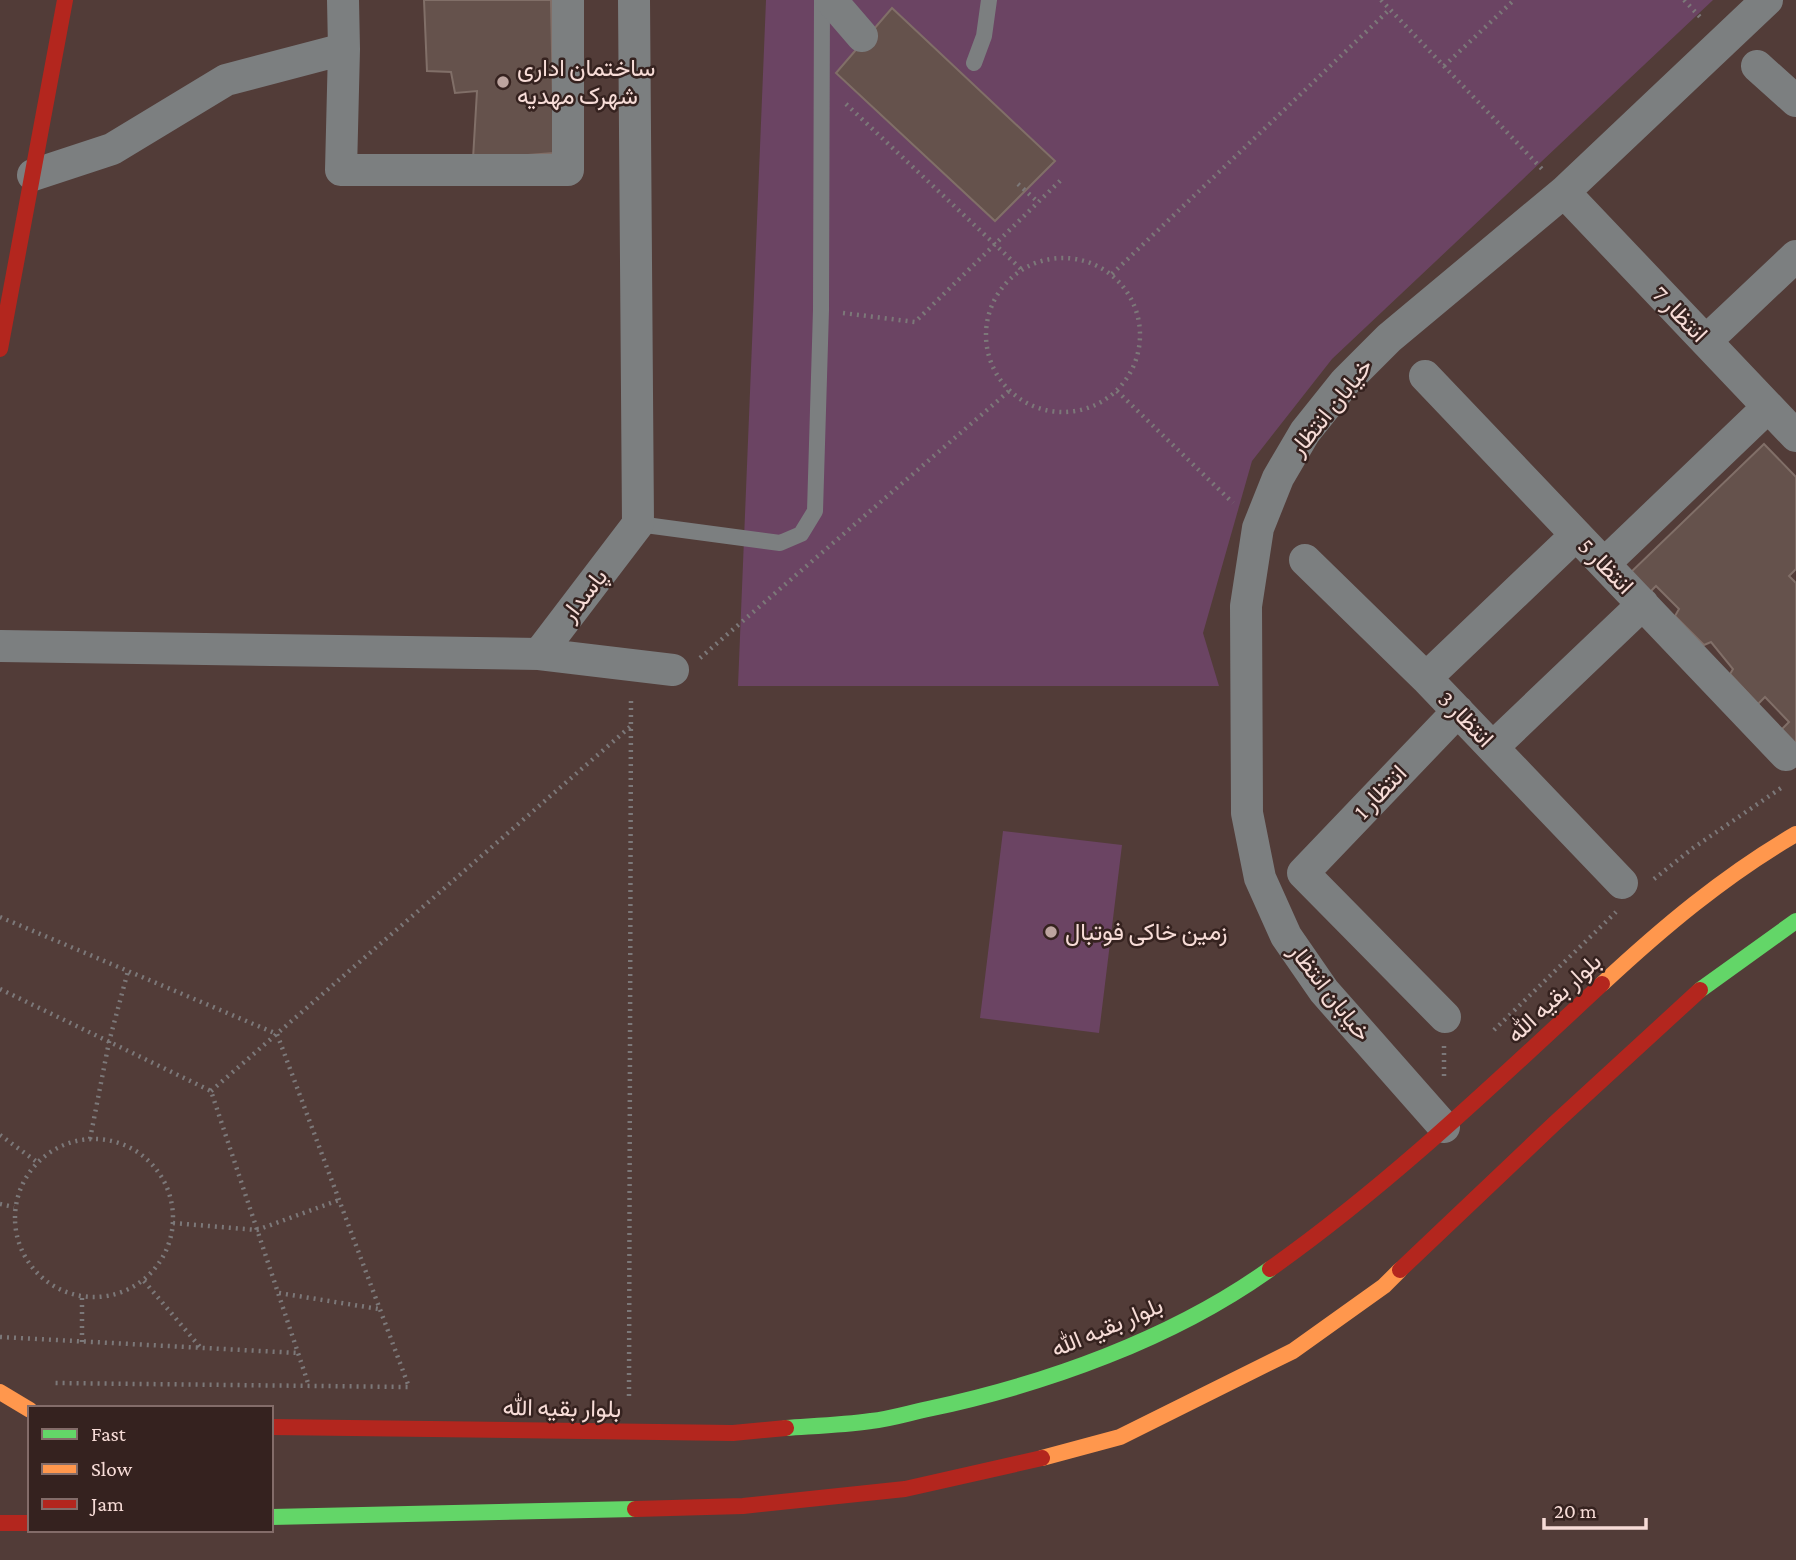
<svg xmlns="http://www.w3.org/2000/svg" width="1796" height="1560" viewBox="0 0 1796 1560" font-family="'Crimson Pro',Vazirmatn,serif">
<rect width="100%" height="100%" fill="#523c38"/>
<path fill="#6b4463" d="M 766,0 L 1713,0 L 1332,359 L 1252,461 L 1203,633 L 1219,686 L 738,686 Z
M 1003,831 L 1122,845 L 1099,1033 L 980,1018 Z"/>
<path fill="#65524c" stroke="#816f68" stroke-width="2" d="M 424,0 L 551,0 L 554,153 L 473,159 L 477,91 L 455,93 L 451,72 L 427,71 Z
M 892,8 L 1055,161 L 995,221 L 836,73 Z
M 1764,444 L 1796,477 L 1796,569 L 1789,576 L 1796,583 L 1796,746 L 1781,730 L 1789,722 L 1765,697 L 1758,704 L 1730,674 L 1733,669 L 1711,642 L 1704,645 L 1675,616 L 1679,609 L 1656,586 L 1648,594 L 1629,574 Z"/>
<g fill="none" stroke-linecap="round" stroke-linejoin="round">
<path stroke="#7c7879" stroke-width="4.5" stroke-dasharray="2 5" stroke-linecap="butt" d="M 1381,0 L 1542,169
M 1684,0 L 1701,18
M 1444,66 L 1514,0
M 846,104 L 1021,269
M 1018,184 L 1038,202
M986 335a77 77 0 1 1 154 0a77 77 0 1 1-154 0Z
M 1112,274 L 1390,9
M 843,313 L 915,322 L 1062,179
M 1117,391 L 1233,503
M 700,658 L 1009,391
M 1654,879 L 1693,848 L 1784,786
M 0,917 L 277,1034 L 409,1387 L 55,1383
M 0,989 L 211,1091 L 309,1386
M 1494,1030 L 1616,912
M 1444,1076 L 1444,1046
M 211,1091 L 631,726
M 0,1135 L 37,1162
M 90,1139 L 109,1042 L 128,971
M15 1218a79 79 0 1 1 158 0a79 79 0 1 1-158 0Z
M 0,1204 L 14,1207
M 173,1223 L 257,1230 L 339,1200
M 144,1281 L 200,1347
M 279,1293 L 379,1309
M 0,1337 L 298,1353
M 82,1342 L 82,1298
M 629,1396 L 631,697"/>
<path stroke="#7c7f80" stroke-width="16" d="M 974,63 L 984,36 L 989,0
M 638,524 L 780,543 L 801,534 L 815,511 L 821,310 L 822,0"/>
<path stroke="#7c7f80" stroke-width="32" d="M 831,0 L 862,36
M 344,49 L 341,170 L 568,170 L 568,0
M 1757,66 L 1796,101
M 33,175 L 112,149 L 226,80 L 344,49 L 343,0
M 1564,192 L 1796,436
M 1706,341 L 1796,256
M 1425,376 L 1786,755
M 1305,560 L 1426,678 L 1622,883
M 1604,564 L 1768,407
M 0,646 L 539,654 L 638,524 L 634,0
M 539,654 L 673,670
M 1426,678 L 1576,535
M 1493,747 L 1643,604
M 1445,1017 L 1303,873 L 1458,711
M 1444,1127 L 1324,991 L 1286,936 L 1260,878 L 1247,813 L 1246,606 L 1258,528 L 1278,478 L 1305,432 L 1345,382 L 1389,338 L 1564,192 L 1767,0"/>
<path stroke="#63d668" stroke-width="16" d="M 1700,990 L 1796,921
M 786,1428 C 814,1426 843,1425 871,1421 C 890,1419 909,1413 928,1409 C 1046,1384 1172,1339 1270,1269
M 271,1517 L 635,1509"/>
<path stroke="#ff974d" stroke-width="16" d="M 1602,984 C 1661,929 1725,875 1796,834
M 0,1392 L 30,1410
M 1042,1458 L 1120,1437 L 1293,1351 L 1384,1286 L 1400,1270"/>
<path stroke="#b3261e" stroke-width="16" d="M 0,349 L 65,0
M 1270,1269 C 1389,1185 1495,1083 1602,984
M 1400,1270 L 1555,1123 L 1700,990
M 271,1427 L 733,1433 L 786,1428
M 635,1509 L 743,1506 L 905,1489 L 1042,1458
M 0,1523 L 30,1523"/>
</g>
<g fill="#bda49f" stroke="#35221f" stroke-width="2.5">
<circle cx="503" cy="82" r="7"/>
<circle cx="1051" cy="932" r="7"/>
</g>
<g text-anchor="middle" stroke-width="5" stroke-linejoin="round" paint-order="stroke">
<g font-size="24" fill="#f7dcd7" stroke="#35221f" text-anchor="start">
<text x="517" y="76">ساختمان اداری<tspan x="517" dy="28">شهرک مهدیه</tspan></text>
<text x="1065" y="940">زمین خاکی فوتبال</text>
</g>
<g font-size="24" fill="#f7dcd7" stroke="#35221f">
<text transform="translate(1680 314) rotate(46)" y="8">انتظار 7</text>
<text transform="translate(1331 407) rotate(-51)" y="8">خیابان انتظار</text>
<text transform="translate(1606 566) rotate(46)" y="8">انتظار 5</text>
<text transform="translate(584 595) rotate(-52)" y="8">پاسدار</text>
<text transform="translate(1466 719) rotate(46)" y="8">انتظار 3</text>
<text transform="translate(1380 792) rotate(-46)" y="8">انتظار 1</text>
<text transform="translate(1330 992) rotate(52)" y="8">خیابان انتظار</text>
<text transform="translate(1554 998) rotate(-43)" y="8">بلوار بقیه الله</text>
<text transform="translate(1107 1327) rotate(-23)" y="8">بلوار بقیه الله</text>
<text transform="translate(562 1408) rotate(1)" y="8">بلوار بقیه الله</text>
</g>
</g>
<rect x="28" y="1406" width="245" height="126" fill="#35221f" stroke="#836c69" stroke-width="2"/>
<rect x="42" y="1429" width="35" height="10" fill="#63d668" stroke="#836c69" stroke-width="2"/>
<text x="91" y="1441" font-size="21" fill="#f7dcd7">Fast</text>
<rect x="42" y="1464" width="35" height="10" fill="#ff974d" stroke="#836c69" stroke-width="2"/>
<text x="91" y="1476" font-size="21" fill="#f7dcd7">Slow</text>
<rect x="42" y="1499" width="35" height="10" fill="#b3261e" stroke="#836c69" stroke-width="2"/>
<text x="91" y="1511" font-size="21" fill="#f7dcd7">Jam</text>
<path d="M1544 1518v10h102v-10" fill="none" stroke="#f7dcd7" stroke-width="3.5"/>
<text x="1554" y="1518" font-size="21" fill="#f7dcd7" stroke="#35221f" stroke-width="5" paint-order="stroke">20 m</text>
</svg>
